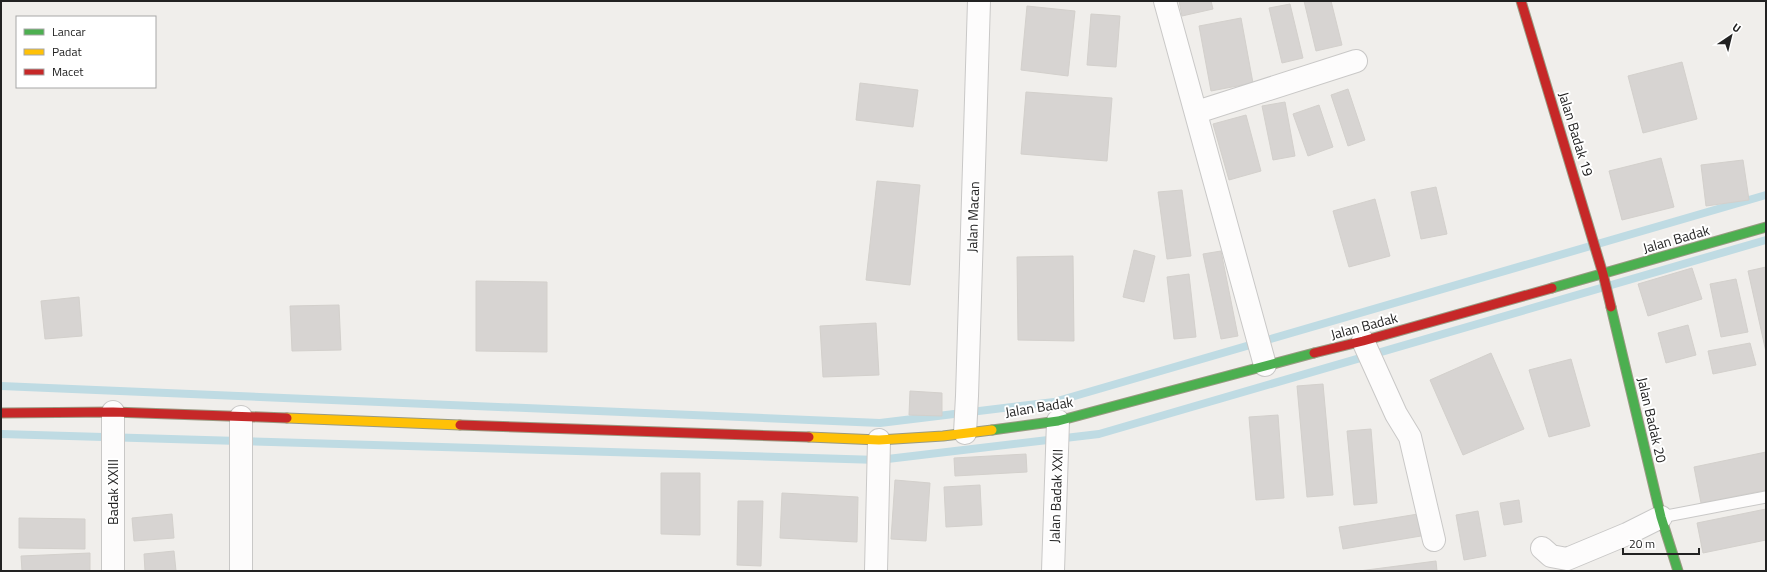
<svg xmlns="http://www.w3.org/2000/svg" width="1767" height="572" viewBox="0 0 1767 572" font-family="'Titillium Web',sans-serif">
<rect width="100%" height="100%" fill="#f0eeeb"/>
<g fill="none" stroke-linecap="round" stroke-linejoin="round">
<path stroke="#bfdbe3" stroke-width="8" d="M 1,386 L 880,423 L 1054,402 L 1766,195
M 1,434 L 879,460 L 1099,434 L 1766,240"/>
</g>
<path fill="#d7d4d2" stroke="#d3d0cc" d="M 1179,1 L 1211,1 L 1213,9 L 1182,16 Z
M 1304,1 L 1331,1 L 1342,45 L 1316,51 Z
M 1290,4 L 1303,58 L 1282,63 L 1269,8 Z
M 1027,6 L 1075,11 L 1068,76 L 1021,70 Z
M 1091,14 L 1120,16 L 1116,67 L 1087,65 Z
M 1241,18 L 1253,83 L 1211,91 L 1199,26 Z
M 1682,62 L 1697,119 L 1643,133 L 1628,76 Z
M 860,83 L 918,90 L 913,127 L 856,120 Z
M 1348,89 L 1365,140 L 1348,146 L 1331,95 Z
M 1026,92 L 1112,98 L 1107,161 L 1021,154 Z
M 1285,102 L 1295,156 L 1273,160 L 1262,106 Z
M 1319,105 L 1333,147 L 1308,156 L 1293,114 Z
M 1246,115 L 1261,171 L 1229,180 L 1213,124 Z
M 1661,158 L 1674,207 L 1622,220 L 1609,171 Z
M 1743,160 L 1749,200 L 1706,206 L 1701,165 Z
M 877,181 L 920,185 L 910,285 L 866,280 Z
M 1436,187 L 1447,234 L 1421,239 L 1411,192 Z
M 1182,190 L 1191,256 L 1167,259 L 1158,192 Z
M 1375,199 L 1390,256 L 1349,267 L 1333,211 Z
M 1134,250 L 1155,256 L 1144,302 L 1123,297 Z
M 1221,251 L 1238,336 L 1221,339 L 1203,254 Z
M 1073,256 L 1074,341 L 1018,340 L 1017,257 Z
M 1766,267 L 1766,352 L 1748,271 Z
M 1692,268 L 1702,299 L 1648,316 L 1638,284 Z
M 1189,274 L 1196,337 L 1174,339 L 1167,277 Z
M 1736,279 L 1748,332 L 1721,337 L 1710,284 Z
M 476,281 L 547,282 L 547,352 L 476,351 Z
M 79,297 L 82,336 L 45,339 L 41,301 Z
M 339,305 L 341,350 L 292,351 L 290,306 Z
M 876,323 L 879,375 L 823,377 L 820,326 Z
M 1688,325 L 1696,355 L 1666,363 L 1658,333 Z
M 1750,343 L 1756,365 L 1713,374 L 1708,351 Z
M 1491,353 L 1524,429 L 1463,455 L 1430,380 Z
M 1571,359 L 1590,426 L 1549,437 L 1529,370 Z
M 1323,384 L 1333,495 L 1307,497 L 1297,386 Z
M 910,391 L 942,393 L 942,416 L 909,415 Z
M 1278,415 L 1284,498 L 1256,500 L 1249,417 Z
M 1371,429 L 1377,503 L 1354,505 L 1347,431 Z
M 1766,452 L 1766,490 L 1701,503 L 1694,467 Z
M 1026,454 L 1027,472 L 955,476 L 954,458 Z
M 661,473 L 700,473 L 700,535 L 661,534 Z
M 895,480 L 930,483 L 926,541 L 891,539 Z
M 980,485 L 982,525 L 946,527 L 944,487 Z
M 782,493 L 858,497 L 857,542 L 780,538 Z
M 1519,500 L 1522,522 L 1504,525 L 1500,503 Z
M 738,501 L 763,501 L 761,566 L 737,565 Z
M 1766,509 L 1766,540 L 1703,553 L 1697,523 Z
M 1478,511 L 1486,556 L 1464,560 L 1456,515 Z
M 172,514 L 174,538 L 134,541 L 132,518 Z
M 1418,514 L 1421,536 L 1343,549 L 1339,527 Z
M 19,518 L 85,519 L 85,549 L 19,548 Z
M 174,551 L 176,571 L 145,571 L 144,554 Z
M 90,553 L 90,571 L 22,571 L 21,556 Z
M 1436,561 L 1437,571 L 1359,571 Z"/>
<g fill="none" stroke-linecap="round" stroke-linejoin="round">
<g stroke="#c9c8c7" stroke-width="13">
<path id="lane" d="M 1661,517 L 1766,497"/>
</g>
<g stroke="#c9c8c7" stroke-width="24">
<path id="street" d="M 1165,1 L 1265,365
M 1197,112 L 1356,61
M 1363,341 L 1396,414 L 1410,437 L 1434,540
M 113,412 L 113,571
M 241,417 L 241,571
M 965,433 L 967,396 L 979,1
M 1542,548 L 1551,556 L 1567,559 L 1627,534 L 1661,517
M 876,571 L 879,440
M 1053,571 L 1058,421"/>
</g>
<g stroke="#999a82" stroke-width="11">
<path id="fast" d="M 1552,288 L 1766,227
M 1611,307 L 1661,517 L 1678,571
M 992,430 L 1058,421 L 1314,353"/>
</g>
<g stroke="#999a82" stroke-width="11">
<path id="slow" d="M 287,418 L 460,425
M 809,437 L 879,440 L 943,436 L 992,430"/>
</g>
<g stroke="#999a82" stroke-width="11">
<path id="jam" d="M 1521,1 L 1603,274 L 1611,307
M 1314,353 L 1363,341 L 1552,288
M 1,413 L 113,412 L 287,418
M 460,425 L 809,437"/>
</g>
<use href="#lane" stroke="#fdfcfc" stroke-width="11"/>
<use href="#street" stroke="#fdfcfc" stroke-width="22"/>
<use href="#fast" stroke="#4caf50" stroke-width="9"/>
<use href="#slow" stroke="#ffc107" stroke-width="9"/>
<use href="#jam" stroke="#c62828" stroke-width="9"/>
</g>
<g text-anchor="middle" stroke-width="4" stroke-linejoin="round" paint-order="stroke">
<g font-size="14" fill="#222" stroke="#fff">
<text transform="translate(1576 134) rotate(73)" y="5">Jalan Badak 19</text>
<text transform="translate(973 217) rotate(-88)" y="5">Jalan Macan</text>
<text transform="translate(1676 239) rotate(-16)" y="5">Jalan Badak</text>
<text transform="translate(1364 326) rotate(-15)" y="5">Jalan Badak</text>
<text transform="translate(1039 407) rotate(-9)" y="5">Jalan Badak</text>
<text transform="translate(1652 420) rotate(77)" y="5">Jalan Badak 20</text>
<text transform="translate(113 492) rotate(-90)" y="5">Badak XXIII</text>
<text transform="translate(1056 496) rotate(-88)" y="5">Jalan Badak XXII</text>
</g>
</g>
<rect width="1767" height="572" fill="none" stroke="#222222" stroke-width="4"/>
<rect x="16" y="16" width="140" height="72" fill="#ffffff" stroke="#a7a7a7"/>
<rect x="24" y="29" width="20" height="6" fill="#4caf50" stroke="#a7a7a7"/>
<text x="52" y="36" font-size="12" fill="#222222">Lancar</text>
<rect x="24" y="49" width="20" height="6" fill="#ffc107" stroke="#a7a7a7"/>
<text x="52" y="56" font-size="12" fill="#222222">Padat</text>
<rect x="24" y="69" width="20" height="6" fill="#c62828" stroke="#a7a7a7"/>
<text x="52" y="76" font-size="12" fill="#222222">Macet</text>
<g transform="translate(1731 36) rotate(35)" stroke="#ffffff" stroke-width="3" paint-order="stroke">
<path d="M0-3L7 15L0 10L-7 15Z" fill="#222222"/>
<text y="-6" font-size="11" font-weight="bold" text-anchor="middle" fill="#222222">U</text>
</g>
<path d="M1623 548v6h76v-6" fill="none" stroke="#222222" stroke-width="2"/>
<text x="1629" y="548" font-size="12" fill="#222222" stroke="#ffffff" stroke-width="3" paint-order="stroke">20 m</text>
</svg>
